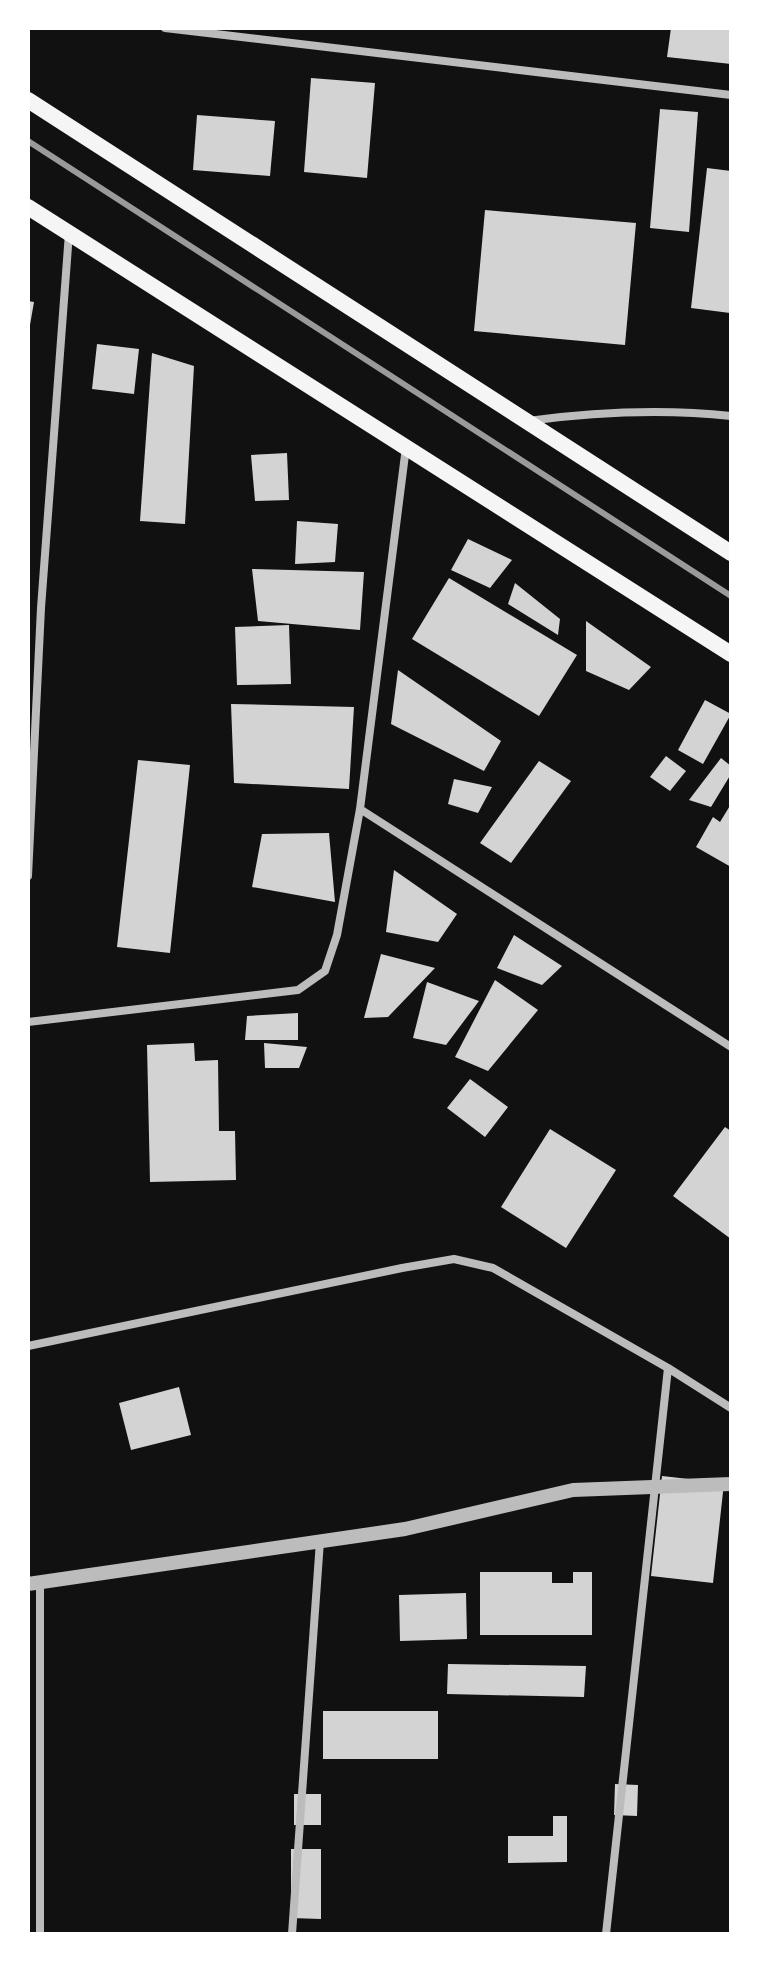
<svg xmlns="http://www.w3.org/2000/svg" width="759" height="1962" viewBox="0 0 759 1962" font-family="'IBM Plex Serif',serif">
<rect width="100%" height="100%" fill="#111"/>
<path fill="#d3d3d3" d="M 671,28 L 731,28 L 731,64 L 667,57 Z
M 311,78 L 375,83 L 367,178 L 304,172 Z
M 660,109 L 698,112 L 689,232 L 650,228 Z
M 197,115 L 275,121 L 270,176 L 193,170 Z
M 707,168 L 731,171 L 730,313 L 691,308 Z
M 485,210 L 636,223 L 625,345 L 474,331 Z
M 28,301 L 34,302 L 30,325 L 28,325 Z
M 97,344 L 139,349 L 134,394 L 92,389 Z
M 152,353 L 194,366 L 185,524 L 140,521 Z
M 287,453 L 289,500 L 255,501 L 251,455 Z
M 297,521 L 338,524 L 335,562 L 295,564 Z
M 468,539 L 512,560 L 490,588 L 451,570 Z
M 252,569 L 364,572 L 360,630 L 258,621 Z
M 449,578 L 577,655 L 539,716 L 412,639 Z
M 515,583 L 560,619 L 558,635 L 508,604 Z
M 586,621 L 651,667 L 629,690 L 586,671 Z
M 289,625 L 291,684 L 237,685 L 235,627 Z
M 398,670 L 501,741 L 484,771 L 391,724 Z
M 705,700 L 731,714 L 703,764 L 678,750 Z
M 231,704 L 354,707 L 349,789 L 234,783 Z
M 666,756 L 686,771 L 670,791 L 650,777 Z
M 721,758 L 731,766 L 731,774 L 711,807 L 689,800 Z
M 138,760 L 190,765 L 170,953 L 117,947 Z
M 539,761 L 571,781 L 511,863 L 480,843 Z
M 454,779 L 492,787 L 478,813 L 448,804 Z
M 731,804 L 731,867 L 696,847 L 713,817 L 720,822 Z
M 329,833 L 335,902 L 252,887 L 262,834 Z
M 394,870 L 457,914 L 438,942 L 386,932 Z
M 514,935 L 562,966 L 542,985 L 497,968 Z
M 381,954 L 435,968 L 388,1017 L 364,1018 Z
M 495,980 L 538,1010 L 488,1071 L 455,1057 Z
M 427,982 L 479,1001 L 446,1045 L 413,1038 Z
M 298,1013 L 298,1040 L 245,1040 L 247,1016 Z
M 194,1043 L 195,1061 L 218,1060 L 219,1131 L 235,1131 L 236,1180 L 150,1182 L 147,1045 Z
M 264,1043 L 307,1047 L 299,1068 L 265,1068 Z
M 470,1079 L 508,1107 L 485,1137 L 447,1108 Z
M 725,1127 L 731,1131 L 731,1239 L 673,1196 Z
M 550,1129 L 616,1170 L 566,1248 L 501,1207 Z
M 179,1387 L 191,1435 L 131,1450 L 119,1403 Z
M 662,1476 L 724,1483 L 713,1583 L 651,1576 Z
M 480,1572 L 552,1572 L 552,1583 L 573,1583 L 573,1572 L 592,1572 L 592,1635 L 480,1635 Z
M 466,1593 L 467,1639 L 400,1641 L 399,1595 Z
M 448,1664 L 586,1666 L 584,1697 L 447,1694 Z
M 323,1711 L 438,1711 L 438,1759 L 323,1759 Z
M 615,1784 L 638,1785 L 637,1816 L 614,1815 Z
M 294,1794 L 321,1794 L 321,1825 L 294,1825 Z
M 553,1816 L 567,1816 L 567,1862 L 508,1863 L 508,1836 L 553,1836 Z
M 291,1849 L 321,1849 L 321,1919 L 291,1918 Z"/>
<g fill="none" stroke-linecap="round" stroke-linejoin="round">
<path stroke="#bcbcbc" stroke-width="8" d="M 165,28 L 731,95
M 528,421 C 595,412 664,409 731,416
M 360,809 L 731,1047
M 28,876 L 41,608 L 69,233
M 28,1022 L 298,990 L 325,971 L 337,935 L 360,809 L 406,447
M 28,1346 L 402,1268 L 454,1259 L 493,1268 L 668,1368 L 731,1408
M 40,1582 L 40,1934
M 292,1934 L 320,1541
M 606,1934 L 668,1368"/>
<path stroke="#bcbcbc" stroke-width="14" d="M 28,1584 L 405,1529 L 573,1490 L 731,1484"/>
<path stroke="#f5f5f5" stroke-width="16" d="M 28,100 L 731,553
M 28,207 L 731,654"/>
<path stroke="#9a9a9a" stroke-width="6" d="M 28,141 L 731,596"/>
</g>
<rect width="759" height="1962" fill="none" stroke="#ffffff" stroke-width="60"/>
</svg>
